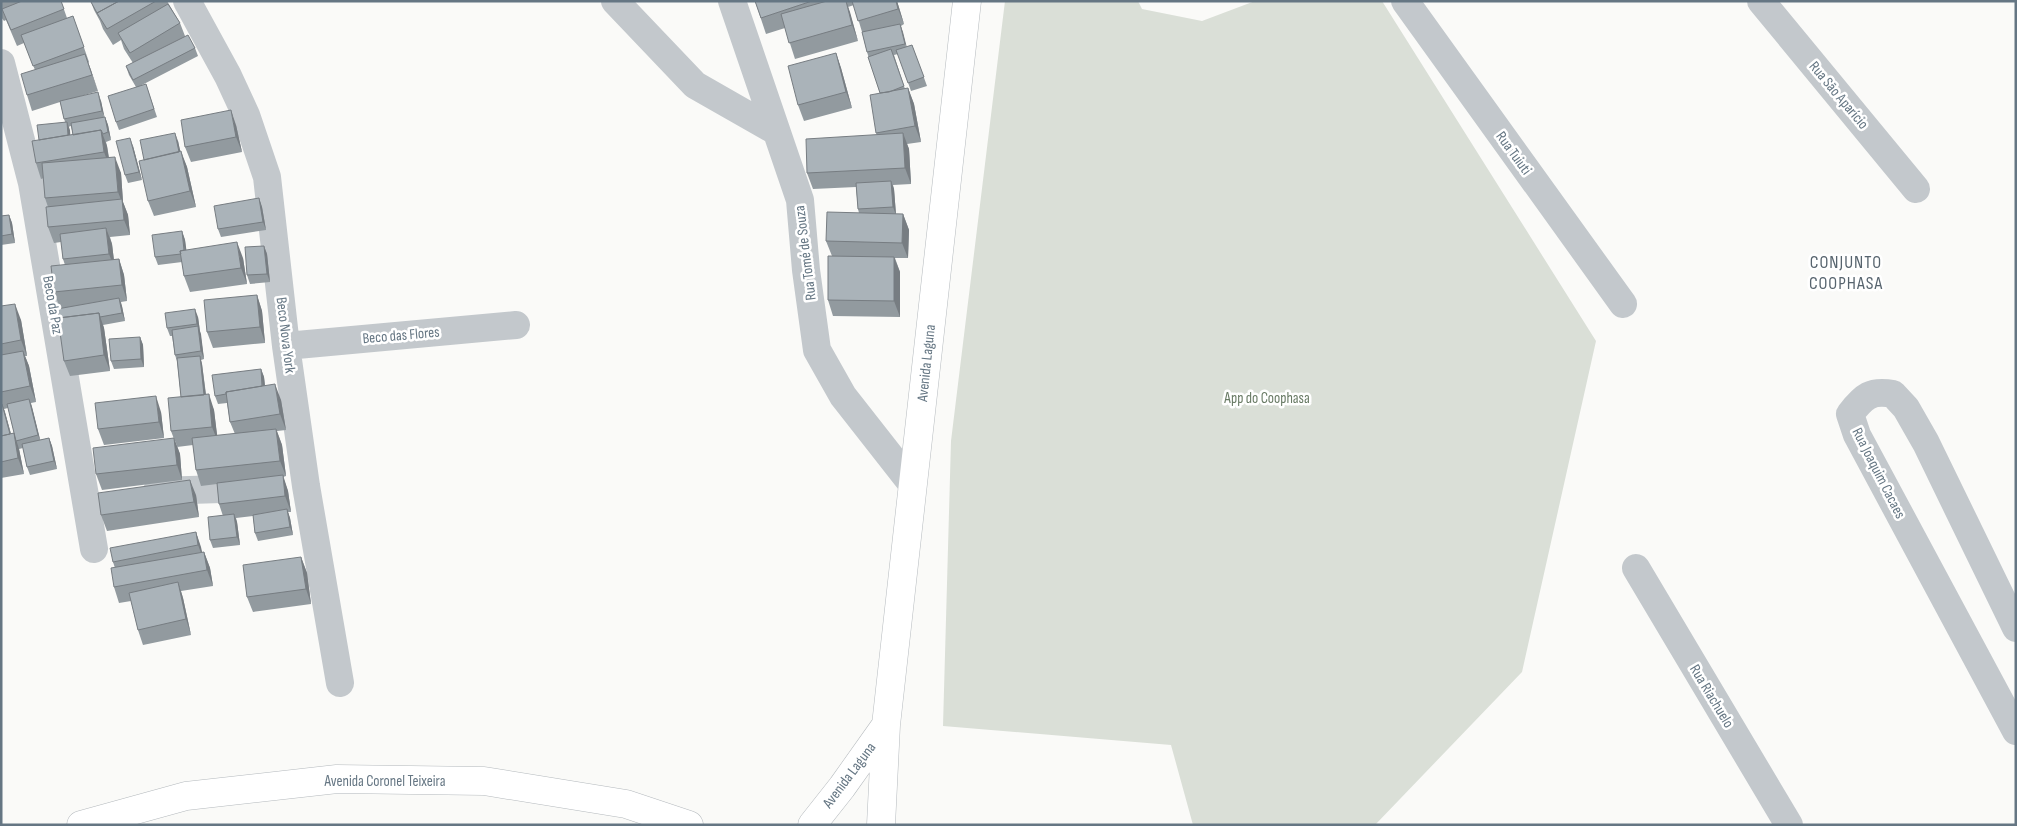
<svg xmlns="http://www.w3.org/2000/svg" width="2017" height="826" viewBox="0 0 2017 826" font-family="'Sofia Sans Condensed',sans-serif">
<rect width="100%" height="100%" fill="#fafaf8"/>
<path fill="#dadfd7" d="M 1005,1 L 1138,1 L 1142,9 L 1202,21 L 1255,1 L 1382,1 L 1596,341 L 1522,672 L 1375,825 L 1193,825 L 1171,745 L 943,726 L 951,441 Z"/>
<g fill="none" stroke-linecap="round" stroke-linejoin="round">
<g stroke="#b5babe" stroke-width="29">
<path id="major" d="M 812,825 L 842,787 L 886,725
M 881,825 L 886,725 L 967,1"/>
</g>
<g stroke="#b4b9bd" stroke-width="29">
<path id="highway" d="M 81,825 L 186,796 L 337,779 L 484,781 L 626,804 L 689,825"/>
</g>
<path stroke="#c3c8cc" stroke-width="28" d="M 187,1 L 228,76 L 246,115 L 267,177 L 286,346 L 306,486 L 340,683
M 615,1 L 695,85 L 774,130
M 732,1 L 800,200 L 806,270 L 817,350 L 843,396 L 912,484
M 1405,1 L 1623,304
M 1761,1 L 1916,189
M 1,63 L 32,183 L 94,549
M 286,346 L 516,325
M 157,491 L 254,488
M 1636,568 L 1789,825
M 2016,628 L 1926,443 L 1906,408 L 1893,394 C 1871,390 1864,396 1850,414 L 1857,435 L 2016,731"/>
<use href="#major" stroke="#fff" stroke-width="28"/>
<use href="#highway" stroke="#fff" stroke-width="28"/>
</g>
<path fill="#929a9f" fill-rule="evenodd" d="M 1,1 L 61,1 L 67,18 L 73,16 L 89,62 L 88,63 L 98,91 L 78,97 L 101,101 L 104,117 L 105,117 L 108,125 L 111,140 L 106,142 L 107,146 L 109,157 L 121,173 L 123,202 L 128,215 L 130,235 L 110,237 L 112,244 L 114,260 L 119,259 L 124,275 L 127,301 L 121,302 L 125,321 L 103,325 L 104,328 L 110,371 L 70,376 L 64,361 L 60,308 L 54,292 L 65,265 L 63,259 L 61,242 L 54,243 L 48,227 L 48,207 L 45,198 L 44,178 L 41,179 L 36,163 L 39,140 L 65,122 L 60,102 L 32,111 L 27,95 L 35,70 L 24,43 L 17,46 L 6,20 L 4,21 L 1,17 ZM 71,126 L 73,135 L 70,135 L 68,127 Z
M 92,1 L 167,1 L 180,23 L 185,36 L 195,48 L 198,56 L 140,86 L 146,84 L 157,117 L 119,130 L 116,122 L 136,87 L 129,75 L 126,66 L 133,63 L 124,49 L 121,40 L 113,45 L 103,29 L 100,21 L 94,10 L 91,2 Z
M 755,1 L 897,1 L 904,24 L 901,26 L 906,47 L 912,45 L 927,86 L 911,91 L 898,54 L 894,55 L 905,89 L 908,88 L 914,104 L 921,142 L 907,144 L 909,149 L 911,184 L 893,185 L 894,189 L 896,214 L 903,214 L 909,230 L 908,258 L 895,258 L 900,272 L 900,317 L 833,316 L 828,300 L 832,256 L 826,241 L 859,213 L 858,209 L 856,187 L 813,189 L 807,173 L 877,135 L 876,133 L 880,93 L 867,52 L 862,32 L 854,5 L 848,7 L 858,41 L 795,59 L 785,28 L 766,34 Z
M 836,53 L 841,68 L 852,108 L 804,121 L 798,105 Z
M 236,125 L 242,152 L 191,162 L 185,147 Z
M 178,141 L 180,151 L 187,167 L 196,207 L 154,216 L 148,201 L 144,160 Z
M 133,146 L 142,180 L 128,183 L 125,175 Z
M 259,198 L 262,207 L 266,230 L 221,237 L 218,229 Z
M 9,215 L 12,223 L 15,243 L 1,245 L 1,216 Z
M 182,231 L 185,240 L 186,250 L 243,258 L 247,284 L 190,292 L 184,276 L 182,262 L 158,265 L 155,257 Z
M 264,246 L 267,254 L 270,282 L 250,284 L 247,275 Z
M 257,295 L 262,311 L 265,343 L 213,348 L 207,332 Z
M 1,306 L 21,320 L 27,356 L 25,356 L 29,366 L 36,402 L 31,403 L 40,440 L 49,438 L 52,446 L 57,469 L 30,475 L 27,467 L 23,448 L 19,449 L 24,474 L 1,478 ZM 8,408 L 16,441 L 14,433 L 11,434 L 4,409 Z
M 198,317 L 204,359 L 201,360 L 202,364 L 206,394 L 214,410 L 217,436 L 235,434 L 230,422 L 227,403 L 218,404 L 215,396 L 261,369 L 264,377 L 265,385 L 281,400 L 286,430 L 277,431 L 282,445 L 286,476 L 283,477 L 288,491 L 291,512 L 288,512 L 290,518 L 293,535 L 258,541 L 255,533 L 253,516 L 236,518 L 237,522 L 240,545 L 213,548 L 210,540 L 223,516 L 219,504 L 217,484 L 201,486 L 196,470 L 193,445 L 177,447 L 171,431 L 181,397 L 177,361 L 175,355 L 172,336 L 170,336 L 167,328 Z
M 140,337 L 143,345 L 144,367 L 114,369 L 111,361 Z
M 161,412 L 164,438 L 104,445 L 98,429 Z
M 174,438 L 180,454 L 182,480 L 102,490 L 96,474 Z
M 196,495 L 199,517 L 107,531 L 101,515 Z
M 196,532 L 202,553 L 204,552 L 210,568 L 213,586 L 181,591 L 183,598 L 191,635 L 143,645 L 138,630 L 131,601 L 119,603 L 114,587 L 115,568 L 113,562 Z
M 301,557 L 307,573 L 311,604 L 253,612 L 247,597 Z"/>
<path fill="#777d82" d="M 846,1 L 850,12 L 858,41 L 852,25 Z
M 896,1 L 897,1 L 904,24 L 898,9 Z
M 900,24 L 903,32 L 908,52 L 905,44 Z
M 836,53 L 841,68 L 852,108 L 846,92 Z
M 85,54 L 91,70 L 98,91 L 92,75 Z
M 908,88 L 914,104 L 921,142 L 915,126 Z
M 98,92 L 101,101 L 105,119 L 102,111 Z
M 231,110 L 236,125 L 242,152 L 236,137 Z
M 105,117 L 108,125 L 111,140 L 108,132 Z
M 67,122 L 70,130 L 71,146 L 68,137 Z
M 101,130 L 107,146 L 110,168 L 104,152 Z
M 175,133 L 178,141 L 183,163 L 180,155 Z
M 903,133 L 909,149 L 911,184 L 905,168 Z
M 130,138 L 133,146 L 142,180 L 139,172 Z
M 181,151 L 187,167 L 196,207 L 190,191 Z
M 115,157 L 121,173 L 123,202 L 128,215 L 130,235 L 124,220 L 123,205 L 118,192 Z
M 891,181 L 894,189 L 896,215 L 893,207 Z
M 259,198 L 262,207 L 266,230 L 263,222 Z
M 903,214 L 909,230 L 908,258 L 902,243 Z
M 9,215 L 12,223 L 15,243 L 12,234 Z
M 106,228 L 112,244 L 115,270 L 109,254 Z
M 182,231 L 185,240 L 188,261 L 185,253 Z
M 237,242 L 243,258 L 247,284 L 241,268 Z
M 264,246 L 267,254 L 270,282 L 267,274 Z
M 894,257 L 900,272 L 900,317 L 894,301 Z
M 119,259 L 124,275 L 127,301 L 122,285 Z
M 257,295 L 262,311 L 265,343 L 260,327 Z
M 119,298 L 122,306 L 125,321 L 122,313 Z
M 15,304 L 21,320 L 27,356 L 21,340 Z
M 195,309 L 198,317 L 200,332 L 197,324 Z
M 99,313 L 104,328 L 110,371 L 104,355 Z
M 198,326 L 201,334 L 204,359 L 201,351 Z
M 140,337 L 143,345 L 144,367 L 141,359 Z
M 23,351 L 29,366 L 36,402 L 30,386 Z
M 200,356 L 202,364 L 207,405 L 204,397 Z
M 261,369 L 264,377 L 266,398 L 263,390 Z
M 275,384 L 281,400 L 286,430 L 280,414 Z
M 209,394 L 214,410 L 218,442 L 212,427 Z
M 156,396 L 161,412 L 164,438 L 159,422 Z
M 29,399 L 32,407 L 41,443 L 38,435 Z
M 2,404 L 5,412 L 14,445 L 11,436 Z
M 276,429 L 282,445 L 286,476 L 280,461 Z
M 14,433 L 19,449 L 24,474 L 18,458 Z
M 49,438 L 52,446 L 57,469 L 54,461 Z
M 174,438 L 180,454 L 182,480 L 177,465 Z
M 283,475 L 288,491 L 291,512 L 285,496 Z
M 190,480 L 196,495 L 199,517 L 194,502 Z
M 287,509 L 290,518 L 293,535 L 290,527 Z
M 234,514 L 237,522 L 240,545 L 237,537 Z
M 196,532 L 201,547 L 204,561 L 198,545 Z
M 204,552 L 210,568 L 213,586 L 207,570 Z
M 301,557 L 307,573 L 311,604 L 306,589 Z
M 178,582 L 183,598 L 191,635 L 186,619 Z"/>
<path fill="#aab3b9" stroke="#777d82" d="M 22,1 L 61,1 L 64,9 L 11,30 L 2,9 Z
M 92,1 L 119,1 L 97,13 L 91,2 Z
M 119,1 L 156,1 L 107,29 L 97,13 Z
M 755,1 L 812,1 L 761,18 Z
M 827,1 L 846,1 L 852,25 L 789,43 L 781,14 Z
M 852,1 L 896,1 L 898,9 L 858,21 Z
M 168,4 L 180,23 L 130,53 L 118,33 Z
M 73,16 L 84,47 L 33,66 L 21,35 Z
M 900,24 L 905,44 L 867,52 L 862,32 Z
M 188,35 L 195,48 L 133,80 L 126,66 Z
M 912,45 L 924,77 L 908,83 L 896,50 Z
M 891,49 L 904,86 L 889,92 L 880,93 L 868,57 Z
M 836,53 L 846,92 L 798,105 L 788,66 Z
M 85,54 L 92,75 L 27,95 L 21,74 Z
M 146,84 L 154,109 L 116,122 L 108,96 Z
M 908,88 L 915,126 L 876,133 L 870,95 Z
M 98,92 L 102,111 L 64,119 L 60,101 Z
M 231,110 L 236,137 L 185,147 L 181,120 Z
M 105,117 L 108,132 L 103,134 L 101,130 L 73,135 L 71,123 Z
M 67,122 L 68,135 L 39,140 L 37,125 Z
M 101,130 L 104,152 L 36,163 L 32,141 Z
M 175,133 L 179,152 L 144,160 L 140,140 Z
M 903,133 L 905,168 L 807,173 L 806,139 Z
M 130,138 L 139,172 L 125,175 L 116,141 Z
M 181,151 L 190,191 L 148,201 L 139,161 Z
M 115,157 L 118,192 L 45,198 L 42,163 Z
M 891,181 L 893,207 L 858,209 L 856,183 Z
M 259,198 L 263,222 L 218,229 L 214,206 Z
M 122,199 L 124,220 L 48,227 L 46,207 Z
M 827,212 L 903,214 L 902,243 L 826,241 Z
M 9,215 L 12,234 L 1,236 L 1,216 Z
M 106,228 L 109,254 L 63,259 L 60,234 Z
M 182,231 L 184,250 L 180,251 L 181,254 L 155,257 L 152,235 Z
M 237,242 L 241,268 L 184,276 L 180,251 Z
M 264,246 L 267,274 L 247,275 L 245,247 Z
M 828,256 L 894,257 L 894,301 L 828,300 Z
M 119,259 L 122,285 L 54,292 L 51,266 Z
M 257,295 L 260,327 L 207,332 L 204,300 Z
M 119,298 L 122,313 L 100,317 L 99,313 L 59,318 L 57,309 Z
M 15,304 L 21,340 L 1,344 L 1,306 Z
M 195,309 L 197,324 L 167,328 L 165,313 Z
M 99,313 L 104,355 L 64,361 L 58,318 Z
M 198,326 L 201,351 L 175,355 L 172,330 Z
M 140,337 L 141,359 L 111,361 L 109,339 Z
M 23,351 L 30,386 L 1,392 L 1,355 Z
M 200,356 L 204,395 L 181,397 L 177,358 Z
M 261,369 L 262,386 L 226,392 L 226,394 L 215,396 L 212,375 Z
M 275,384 L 280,414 L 230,422 L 226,392 Z
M 209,394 L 212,427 L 171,431 L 168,398 Z
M 156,396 L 159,422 L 98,429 L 95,403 Z
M 29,399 L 38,435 L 16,441 L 7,404 Z
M 1,404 L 2,404 L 10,434 L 1,436 Z
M 276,429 L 280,461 L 196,470 L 192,438 Z
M 14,433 L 18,458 L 1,462 L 1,436 Z
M 49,438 L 54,461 L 27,467 L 22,444 Z
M 174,438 L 177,465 L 96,474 L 93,448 Z
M 283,475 L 285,496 L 219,504 L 217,483 Z
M 190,480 L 194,502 L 101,515 L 98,493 Z
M 287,509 L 290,527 L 255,533 L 253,515 Z
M 234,514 L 237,537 L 210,540 L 208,517 Z
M 196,532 L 198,545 L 113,562 L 110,548 Z
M 204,552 L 207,570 L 114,587 L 111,568 Z
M 301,557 L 306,589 L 247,597 L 243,565 Z
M 178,582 L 186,619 L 138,630 L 129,593 Z"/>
<g text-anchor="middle" stroke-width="5" stroke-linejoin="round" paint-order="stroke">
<g font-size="15" fill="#657683" stroke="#fff">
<text transform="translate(1839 95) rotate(50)" y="5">Rua São Aparício</text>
<text transform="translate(1514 153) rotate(54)" y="5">Rua Tuiuti</text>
<text transform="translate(805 253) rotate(-97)" y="5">Rua Tomé de Souza</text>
<text transform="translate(53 305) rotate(80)" y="5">Beco da Paz</text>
<text transform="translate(286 335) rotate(83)" y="5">Beco Nova York</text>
<text transform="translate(401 335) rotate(-5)" y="5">Beco das Flores</text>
<text transform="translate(926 363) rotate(-84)" y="5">Avenida Laguna</text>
<text transform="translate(1879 473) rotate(63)" y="5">Rua Joaquim Cacaes</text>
<text transform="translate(1712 696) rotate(59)" y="5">Rua Riachuelo</text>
<text transform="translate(849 775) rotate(-53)" y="5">Avenida Laguna</text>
<text x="385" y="786">Avenida Coronel Teixeira</text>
</g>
<g font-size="15" fill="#687a64" stroke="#fff">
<text x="1267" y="403">App do Coophasa</text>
</g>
<g font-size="18" letter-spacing="1" fill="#57646e" stroke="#fff">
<text x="1846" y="268">CONJUNTO<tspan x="1846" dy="21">COOPHASA</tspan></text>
</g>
</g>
<rect width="2017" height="826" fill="none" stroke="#657683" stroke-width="5"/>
</svg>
